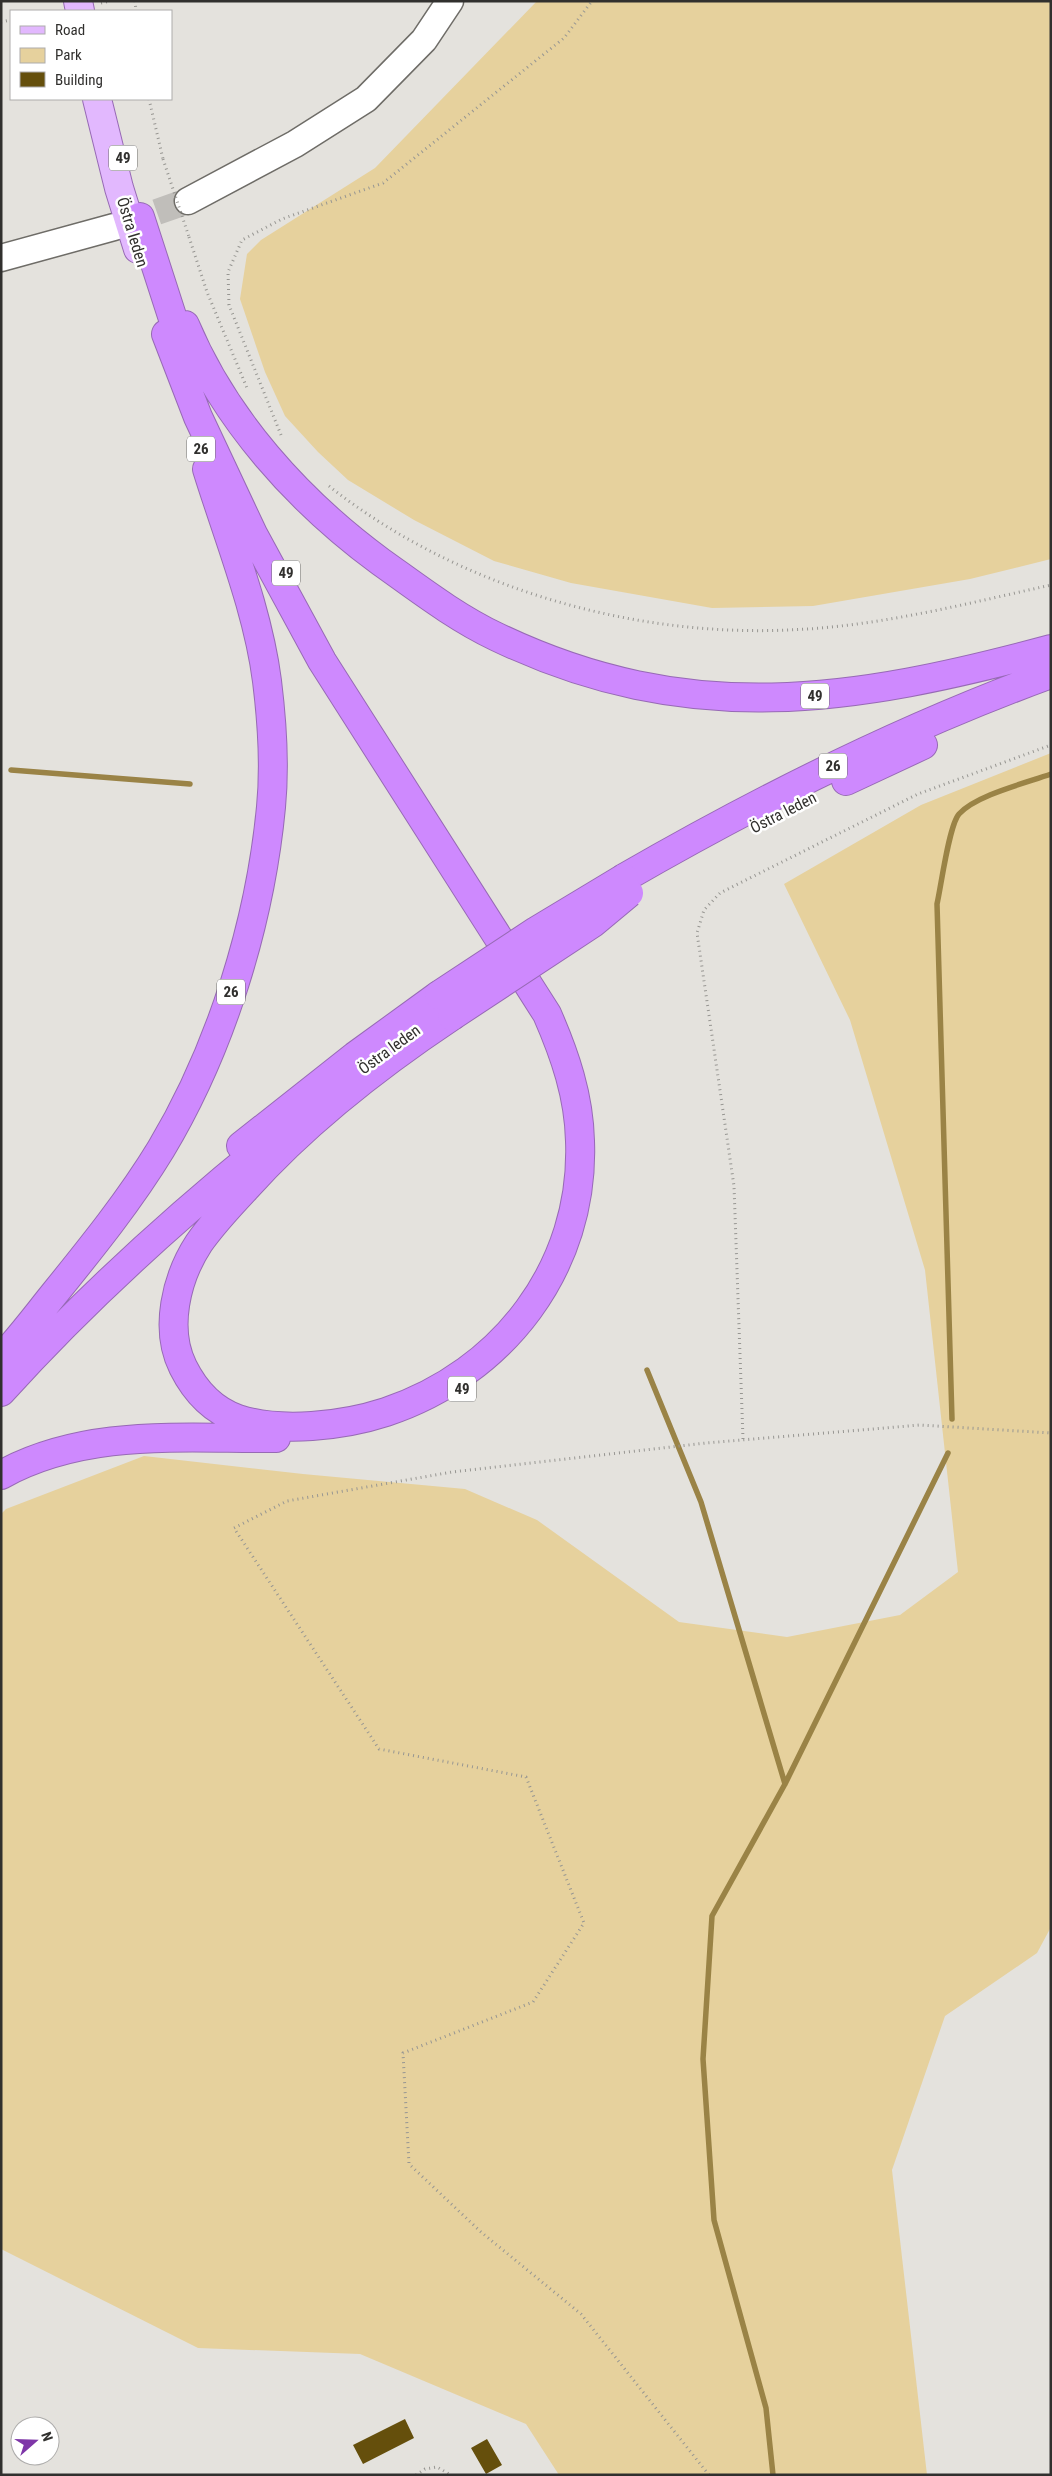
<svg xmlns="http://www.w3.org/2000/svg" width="1052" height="2476" viewBox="0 0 1052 2476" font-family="'Roboto Condensed',sans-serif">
<rect width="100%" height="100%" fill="#e4e2dd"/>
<path fill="#e6d19d" d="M 537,1 L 1051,1 L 1051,559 L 970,579 L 813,606 L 712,608 L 571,583 L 494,561 L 414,520 L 348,480 L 318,452 L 285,416 L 265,372 L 240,299 L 247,254 L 261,240 L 375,168 Z
M 1051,753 L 1051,1927 L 1037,1953 L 945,2016 L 892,2170 L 927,2475 L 559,2475 L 526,2424 L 360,2354 L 198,2348 L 1,2249 L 1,1514 L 6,1509 L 144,1456 L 303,1474 L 465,1489 L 537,1520 L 679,1622 L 787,1637 L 900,1615 L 958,1572 L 925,1270 L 850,1020 L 784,884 L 921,805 Z"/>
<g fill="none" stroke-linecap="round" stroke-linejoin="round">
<path stroke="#9a8346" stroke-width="5.5" d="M 11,770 L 190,784
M 647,1370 L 701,1502 L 785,1784
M 952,1419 L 937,904 C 941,887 949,825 959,814 C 976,795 1026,783 1051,774
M 773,2475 L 766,2408 L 714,2220 L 703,2059 L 712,1916 L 785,1784 L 948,1453"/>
</g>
<path fill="#654f0c" d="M 405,2419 L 414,2438 L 363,2464 L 353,2445 Z
M 487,2439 L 502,2465 L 486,2474 L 471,2448 Z"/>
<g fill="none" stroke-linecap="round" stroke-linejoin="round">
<path stroke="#c0beba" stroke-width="26" stroke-dasharray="26 13" stroke-linecap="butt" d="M 120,225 L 188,201"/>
<g stroke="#6e6c67" stroke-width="29">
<path id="minor" d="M 188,201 L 295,144 L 366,99 L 424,40 L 450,1
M 1,258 L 114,227"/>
</g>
<g stroke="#976ab5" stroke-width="30">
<path id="major" d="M 78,1 L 80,11
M 97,99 L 119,188 L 138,249"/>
</g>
<g stroke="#976ab5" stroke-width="30">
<path id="highway" d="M 140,217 L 183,350
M 185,325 C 225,420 298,501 381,562 C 419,589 455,617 497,637 C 689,729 854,702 1051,649
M 166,334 L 198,417 L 253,534 L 322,661 L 547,1014 C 565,1055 579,1096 580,1141 C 585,1267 503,1373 386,1412 C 343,1426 281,1433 238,1419 C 212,1410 195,1391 183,1367 C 164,1329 176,1278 199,1243 C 213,1223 230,1205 246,1188 C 306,1121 377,1066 452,1016
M 846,781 L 923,745
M 624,878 C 761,799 902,728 1051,674
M 241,1146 L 355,1056 L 439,995
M 1,1358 C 20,1338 37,1315 54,1294 C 92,1247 130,1200 161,1149 C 221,1049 260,923 271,807 C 275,766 272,721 267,681 C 258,610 228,537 207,469
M 1,1392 C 83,1301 175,1218 270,1141
M 1,1475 C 86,1428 183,1439 276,1438"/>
</g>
<path stroke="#979692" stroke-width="3" stroke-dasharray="1 4" stroke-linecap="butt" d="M 135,1 L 136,11
M 101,3 L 110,1
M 1,22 L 11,20
M 149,99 L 163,159
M 189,237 L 207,292 L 247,388
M 281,435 L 229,305 L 228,272 L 242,240 L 282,219 L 383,183 L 564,38 L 592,1
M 329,486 C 455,586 628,637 788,630 C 876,627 965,604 1051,585
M 743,1439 L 734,1186 L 697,933 L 704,910 L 720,893 L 918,794 L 1051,745
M 416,2475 L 425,2469 L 437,2467 L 451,2475
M 709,2475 L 581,2314 L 481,2232 L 409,2164 L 403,2053 L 533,2002 L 584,1923 L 526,1777 L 379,1749 L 234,1528 L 287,1501 L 452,1472 L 706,1443 L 920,1425 L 1051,1433"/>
<use href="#minor" stroke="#fff" stroke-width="26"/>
<use href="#major" stroke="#e2b8fe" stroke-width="28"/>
<use href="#highway" stroke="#ce89fe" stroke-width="28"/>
<g stroke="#976ab5" stroke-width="30" stroke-linecap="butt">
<path id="highway-bridge" d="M 439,995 L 536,931 L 624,878
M 452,1016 L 593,923 L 629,893"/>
</g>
<path stroke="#979692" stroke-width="3" stroke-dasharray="1 4" stroke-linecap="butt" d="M 163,159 L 189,237"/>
<use href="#highway-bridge" stroke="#ce89fe" stroke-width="28"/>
</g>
<g text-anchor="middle" stroke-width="5" stroke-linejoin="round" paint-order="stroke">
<g fill="#fff" stroke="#6f6e6d" stroke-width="1">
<rect x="109" y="145.5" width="28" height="25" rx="4"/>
<rect x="187" y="436.5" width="28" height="25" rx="4"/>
<rect x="272" y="560.5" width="28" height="25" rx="4"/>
<rect x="801" y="683.5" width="28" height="25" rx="4"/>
<rect x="819" y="753.5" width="28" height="25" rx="4"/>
<rect x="217" y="979.5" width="28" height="25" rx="4"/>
<rect x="448" y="1376.5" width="28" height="25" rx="4"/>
</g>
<g font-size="15" font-weight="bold" fill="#31302e">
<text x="123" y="163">49</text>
<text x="201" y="454">26</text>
<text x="286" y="578">49</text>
<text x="815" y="701">49</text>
<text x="833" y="771">26</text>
<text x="231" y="997">26</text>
<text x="462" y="1394">49</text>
</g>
<g font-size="16" fill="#31302e" stroke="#fff">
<text transform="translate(133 232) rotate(73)" y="6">Östra leden</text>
<text transform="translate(783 812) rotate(-27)" y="6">Östra leden</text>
<text transform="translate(389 1049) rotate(-36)" y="6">Östra leden</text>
</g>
</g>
<rect width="1052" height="2476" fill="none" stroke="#31302e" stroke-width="5"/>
<rect x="10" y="10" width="162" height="90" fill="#ffffff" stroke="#adacab"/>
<rect x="20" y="26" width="25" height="8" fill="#e2b8fe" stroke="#adacab"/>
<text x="55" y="35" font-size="15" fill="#31302e">Road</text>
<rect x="20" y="48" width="25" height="15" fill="#e6d19d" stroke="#adacab"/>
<text x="55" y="60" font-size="15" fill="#31302e">Park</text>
<rect x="20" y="72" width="25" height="15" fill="#654f0c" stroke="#adacab"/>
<text x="55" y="85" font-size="15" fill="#31302e">Building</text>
<g transform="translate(35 2441) rotate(70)"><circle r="24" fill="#ffffff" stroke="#adacab"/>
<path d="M0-4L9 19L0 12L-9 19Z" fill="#7e36a8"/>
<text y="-8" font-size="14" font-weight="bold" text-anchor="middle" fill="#31302e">N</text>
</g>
</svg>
